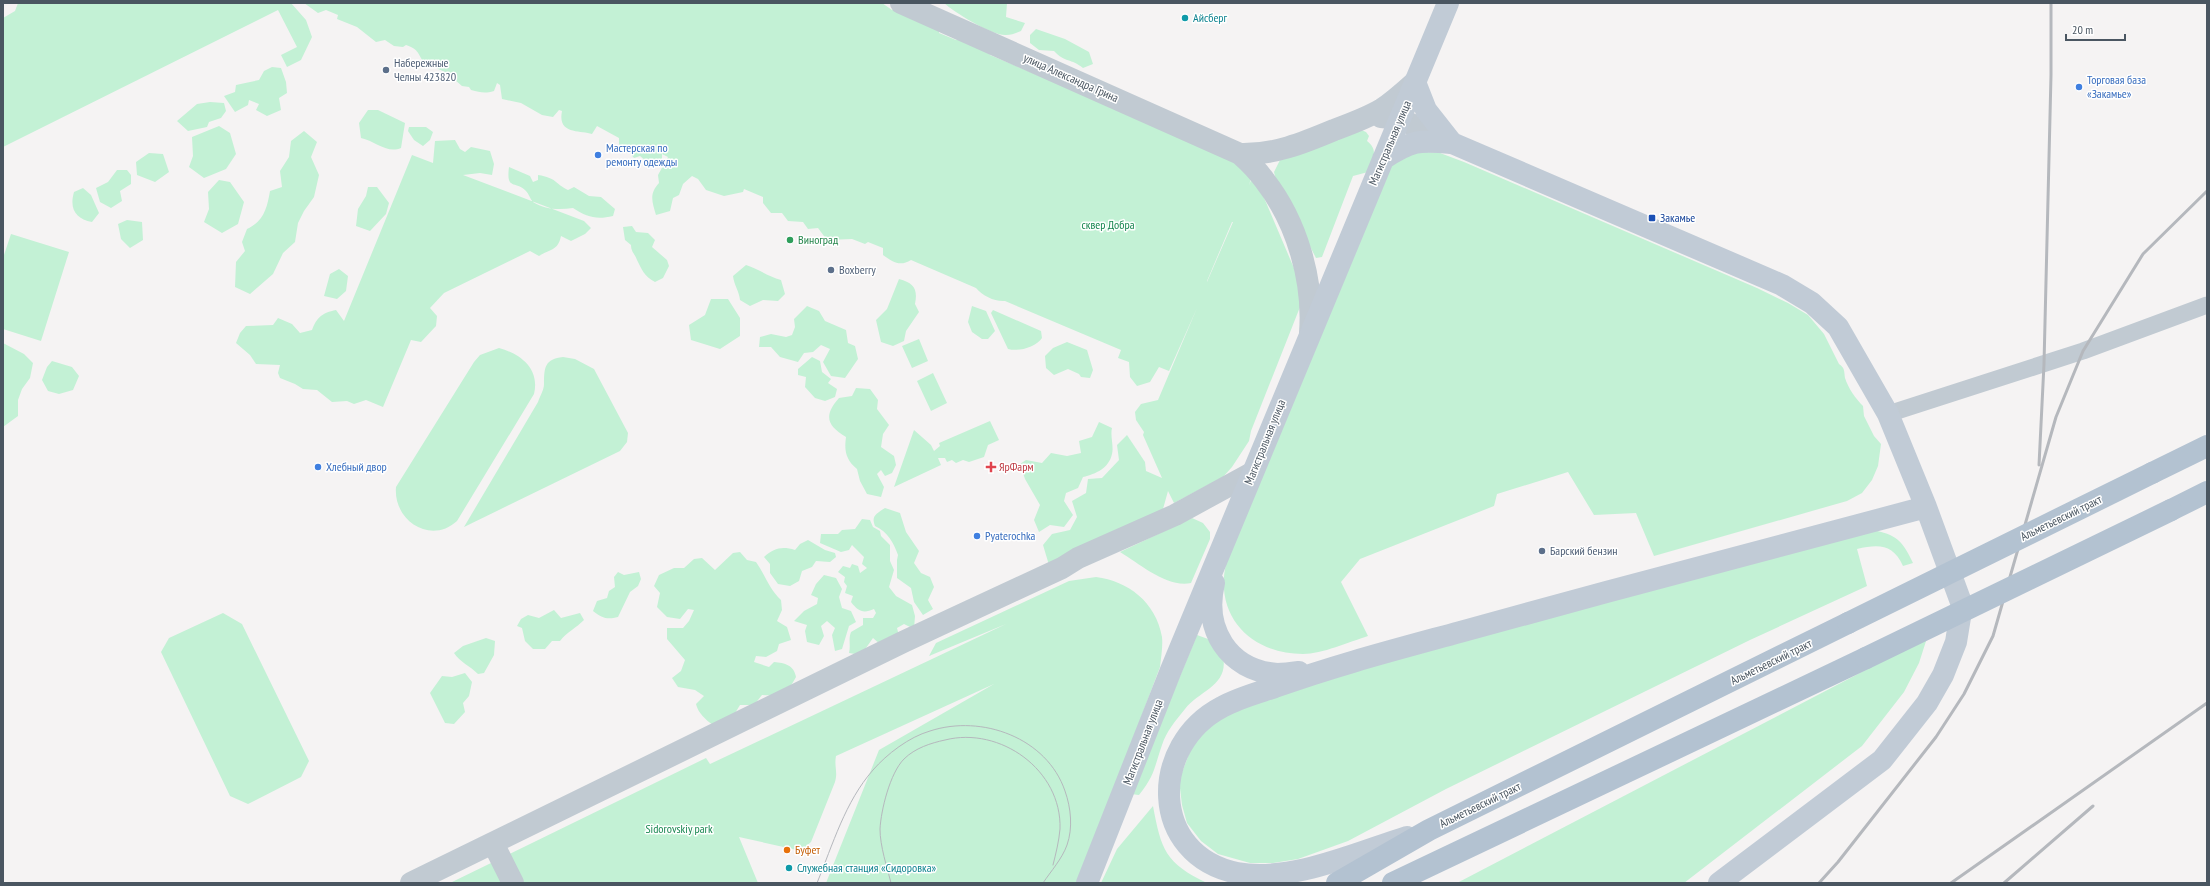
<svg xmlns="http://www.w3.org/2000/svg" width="2210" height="886" viewBox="0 0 2210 886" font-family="'PT Sans Narrow',sans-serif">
<rect width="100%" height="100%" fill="#f5f3f3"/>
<path fill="#c3f1d5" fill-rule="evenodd" d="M 18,3 L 291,3 L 306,20 L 312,37 L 301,60 L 287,67 L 281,55 L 297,47 L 278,10 L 3,147 L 3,18 L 15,11 Z
M 304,3 L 882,3 L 892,10 L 903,9 L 939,29 L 939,33 L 956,40 L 962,39 L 988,49 L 990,55 L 1243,162 L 1253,173 L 1249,185 L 1254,174 L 1296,273 L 1300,286 L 1300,307 L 1251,431 L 1249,441 L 1232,467 L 1223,477 L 1174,503 L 1168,491 L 1163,509 L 1049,565 L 1043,545 L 1052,534 L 1070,530 L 1077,517 L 1072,501 L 1086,493 L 1088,479 L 1102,478 L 1119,460 L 1117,445 L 1127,435 L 1145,462 L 1146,471 L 1162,478 L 1143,435 L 1144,432 L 1136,420 L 1135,412 L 1141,404 L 1158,400 L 1197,308 L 1169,371 L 1159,367 L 1150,382 L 1137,386 L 1130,377 L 1129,362 L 1118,358 L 1121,350 L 1005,301 C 995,302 983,296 976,288 L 911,260 C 900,267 893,262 883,255 L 883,248 L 868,242 L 865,244 L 852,239 L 827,240 L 818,228 L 808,229 L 803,222 L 788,221 L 782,213 L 771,213 L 763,203 L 763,197 L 744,189 L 743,192 L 724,196 L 706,190 L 698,179 L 692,176 L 683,184 L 679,195 L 673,198 L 670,211 L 656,215 C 652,201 649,194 659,183 L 658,175 L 668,157 L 662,154 L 662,159 L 659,163 L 650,164 L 640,156 L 634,158 L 629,152 L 624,153 L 619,144 L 619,138 L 597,126 L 592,134 C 581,130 557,135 562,111 L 559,110 L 553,117 L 542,115 L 521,103 L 502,99 L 500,85 L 497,83 L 494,91 C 484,94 480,92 471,90 L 469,87 L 462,86 L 455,80 L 454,76 C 450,74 424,63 423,61 C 417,52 418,49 406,45 L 403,47 L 394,46 L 385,40 L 376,42 L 357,27 L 337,19 L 338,15 L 326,10 L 318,13 ZM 1232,222 L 1233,222 L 1207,282 L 1207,281 Z
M 944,3 L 1007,3 L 1006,17 L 1025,23 L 1021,31 C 1016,33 1012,35 1006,35 C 992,36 954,12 944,3 Z
M 1036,29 L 1065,39 L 1089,52 L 1093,64 L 1083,68 C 1071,58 1065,63 1054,51 L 1039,50 L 1030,43 L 1030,35 Z
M 272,67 L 281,68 L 286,82 L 287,93 L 279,98 L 281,110 L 267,116 L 256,110 L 259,104 L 249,100 L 248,105 L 235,112 L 224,96 L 235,92 L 236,85 L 259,80 L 264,71 Z
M 210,102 L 224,103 L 226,111 L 221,118 L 209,122 L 207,127 L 188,131 L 177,121 L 197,104 Z
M 368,110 L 378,110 L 405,123 L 401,148 C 387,154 375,141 361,138 L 359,123 Z
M 219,126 L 230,133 L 236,154 L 226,169 L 204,178 L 189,167 L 193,156 L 192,137 Z
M 409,127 L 426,127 L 433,132 L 430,140 L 423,146 L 414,140 L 408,131 Z
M 1359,129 L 1366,132 L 1369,136 L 1367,141 C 1379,150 1373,160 1368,172 L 1353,176 L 1322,257 L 1316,258 L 1276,180 L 1274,172 L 1280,160 Z
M 304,131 L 317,142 L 311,157 L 319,175 L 314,197 L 304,211 L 298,223 L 295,242 L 283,253 L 273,274 L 250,294 L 235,287 L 236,262 L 245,251 L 242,242 L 247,229 C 264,221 267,208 270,191 L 282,187 L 280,171 L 289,157 L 291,141 Z
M 455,140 L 460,149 L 465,152 L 471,147 L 490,151 L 494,164 L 492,175 L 480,173 L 463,175 L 584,221 L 591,228 L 585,234 L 571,241 L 561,236 C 558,251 550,249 539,256 L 530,251 L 444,293 L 430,308 L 437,316 L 436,326 L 421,342 L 411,340 L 383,407 L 366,400 L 354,404 L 347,401 L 332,402 L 317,390 L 303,389 L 295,384 L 280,378 L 278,373 L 280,365 L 256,364 L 250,355 L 236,343 L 240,333 L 246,326 L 273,325 L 278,318 L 292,324 L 300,333 L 312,330 C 317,317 322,313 336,310 L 344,321 L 412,155 L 433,163 L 435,141 Z
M 1414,151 L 1440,153 L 1464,162 L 1757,288 L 1788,303 L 1808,315 L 1824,334 L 1839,364 C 1845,368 1844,371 1845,378 C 1848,388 1856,399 1863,406 L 1864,416 L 1874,436 L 1881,444 L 1878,466 L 1872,480 L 1862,493 L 1847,501 L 1654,556 L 1636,513 L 1594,515 L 1568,472 L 1497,494 L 1494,506 L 1360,559 L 1341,582 L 1368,636 C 1349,642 1322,654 1303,654 C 1251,654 1214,616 1226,564 L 1394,160 Z
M 149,153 L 163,154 L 169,172 L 155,182 L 137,175 L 136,162 Z
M 509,167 L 530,176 L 533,182 L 538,180 L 538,175 C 557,178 554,183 568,190 L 574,187 L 589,196 L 601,197 L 615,209 L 613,216 C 596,220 587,217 573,208 C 560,210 545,210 533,202 C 530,199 529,194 526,191 C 515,180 506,191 509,167 Z
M 117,170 L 127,170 L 131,175 L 131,184 L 120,191 L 122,201 L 111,208 L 100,202 L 96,188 L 108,182 Z
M 219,180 L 230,182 L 244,202 L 238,224 L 222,233 L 204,222 L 209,209 L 208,192 Z
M 368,187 L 377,187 L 389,203 L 386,214 L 370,231 L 356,226 L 358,209 L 366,196 Z
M 83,188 L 91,195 L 99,213 L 92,222 C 76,219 69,209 74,192 Z
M 127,220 L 142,222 L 143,240 L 130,248 L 121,239 L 118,224 Z
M 632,226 L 636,232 L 648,233 L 655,240 L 652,247 L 667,260 L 669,266 L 663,278 L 655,282 C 644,276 642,270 637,260 C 635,254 631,252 631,245 L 625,240 L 623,227 Z
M 11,234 L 69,252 L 41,341 L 3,329 L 3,258 Z
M 746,265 C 759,269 769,277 781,280 L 785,294 L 778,301 L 763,300 L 750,306 L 740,300 C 739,291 734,285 733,276 Z
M 339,269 L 348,276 L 346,291 L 337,299 L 324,296 L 330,274 Z
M 899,279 C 914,283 918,289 915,304 L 919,312 L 906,331 L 904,341 L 893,346 L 881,342 L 876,320 L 887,309 Z
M 711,299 L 728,299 L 740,318 L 740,336 L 720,349 L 691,340 L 689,325 L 705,315 Z
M 807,306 L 819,311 L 825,321 L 846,330 L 848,343 L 855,346 L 858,359 L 845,378 L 831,376 L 823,362 L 830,349 L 821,345 L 813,352 L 804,353 L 798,362 L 780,357 L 771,347 L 759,347 L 760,337 L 771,334 L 786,337 L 792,335 L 795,327 L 794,319 Z
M 972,306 L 986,311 L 995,331 L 988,339 L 982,339 L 972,332 L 968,322 Z
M 993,310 L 1041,331 L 1042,338 C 1036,347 1019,352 1008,349 L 991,313 Z
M 919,339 L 928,361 L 912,368 L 902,346 Z
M 1067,342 L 1087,350 L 1093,370 L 1090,378 L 1081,377 L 1079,374 L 1068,369 L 1054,375 L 1046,368 L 1045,356 L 1053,348 Z
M 3,343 L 24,354 L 33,363 L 30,378 L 22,389 L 18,400 L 18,416 L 3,427 Z
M 499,348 C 521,354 540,369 534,394 L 457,521 C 431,545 393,521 396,487 L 474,362 L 480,355 Z
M 563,357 L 575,359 L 594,369 L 628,433 L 627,442 L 620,451 L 464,527 L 538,402 C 540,396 544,390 544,384 C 544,367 545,359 563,357 Z
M 812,357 L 820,361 L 822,372 L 831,379 L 828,383 L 837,389 L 835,397 L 825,401 L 815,398 L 805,387 L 806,377 L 798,375 L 798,369 Z
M 52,361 L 72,367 L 79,376 L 73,390 L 59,394 L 48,391 L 42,380 L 47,367 Z
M 933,373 L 947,403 L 931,411 L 917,381 Z
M 856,388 L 870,389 L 878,400 L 877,409 L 889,425 L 883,434 L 881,447 L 894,456 L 896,465 L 892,473 L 885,476 L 881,470 L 877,474 L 884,487 L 881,497 L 867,494 L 860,481 L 857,469 C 846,460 844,451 846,437 C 826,425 824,415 839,398 L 852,396 Z
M 990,421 L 999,440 L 988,445 L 984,457 L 969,462 L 963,460 L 956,463 L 952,460 L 947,462 L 945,458 L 938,458 L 941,465 L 894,487 L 914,430 L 931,445 L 934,451 L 940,446 L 939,443 Z
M 1099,422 L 1112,428 C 1110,436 1114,446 1112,454 C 1109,468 1096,474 1083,477 L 1078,488 L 1066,493 L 1064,501 L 1073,515 L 1064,527 L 1050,525 L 1039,532 L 1034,520 L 1040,505 L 1025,479 L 1020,464 L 1026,460 L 1042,463 L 1051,453 L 1067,456 L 1081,453 L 1079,441 L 1092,437 Z
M 885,508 L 900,513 L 906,532 L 919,551 L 914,563 L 921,573 L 930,577 L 934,587 L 928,600 L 933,609 L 923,615 L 914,602 L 911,588 L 897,578 L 897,560 L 898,555 C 893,542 888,532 875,526 C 871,516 876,514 885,508 Z
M 1192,518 L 1203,523 L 1210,532 L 1210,539 L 1191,583 C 1167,588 1140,564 1120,552 Z
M 862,519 L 870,520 L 873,527 L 880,531 L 881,536 L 890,545 L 890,561 L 894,570 L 889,587 L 896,596 L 912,605 L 915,616 L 914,629 L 904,624 L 897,628 L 899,636 L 881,645 L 873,638 L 861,655 L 849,653 C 851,645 848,640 851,632 L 863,625 L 863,618 L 873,618 L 876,613 L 874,609 C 863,614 858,611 851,602 L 853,596 L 845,593 L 847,586 L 844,582 L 845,577 L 838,572 L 843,566 L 850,568 L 852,564 L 858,566 L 860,573 L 867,568 L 862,564 L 864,557 L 852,545 L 849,550 L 841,552 L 820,543 L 821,534 L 838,534 L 842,530 L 855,529 Z
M 1872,530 C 1896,534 1903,541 1913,563 L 1903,566 C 1893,544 1879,544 1857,549 L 1867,586 L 1750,640 L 1446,789 L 1348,841 L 1298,859 L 1273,863 L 1250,863 L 1218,854 L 1201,841 L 1187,823 L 1182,805 L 1179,780 L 1191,749 L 1207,724 L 1288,689 Z
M 808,540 L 825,550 L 835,553 L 836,557 L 830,562 L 816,561 L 812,567 L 802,571 L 799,581 L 790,586 L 778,584 L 770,573 L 770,564 L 764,557 C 774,548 782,546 795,550 L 800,544 Z
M 740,552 L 747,560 L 756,562 C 765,575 770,590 781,600 L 782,610 L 777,621 L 787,627 L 791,640 L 779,644 L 777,651 L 766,657 L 756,656 L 754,662 L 769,667 L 774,662 C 785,663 794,665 796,677 C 786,695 782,696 762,695 L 754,705 L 740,705 L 732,718 L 713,725 C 706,720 698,713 696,704 L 704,696 L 695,690 L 678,687 L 672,678 L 681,671 L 685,660 L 667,639 L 667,628 L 683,628 L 689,621 L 694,610 L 688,609 L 680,619 L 667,617 L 657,607 L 660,593 L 654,586 L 659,575 L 674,568 L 684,568 L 694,559 L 702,558 L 715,570 L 733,553 Z
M 618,572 L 624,575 L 639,572 L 641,579 L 638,586 L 630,592 L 618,617 C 607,620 602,618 593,611 L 597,601 L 607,598 L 609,591 L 615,587 L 614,577 Z
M 824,575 L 836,578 L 842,589 L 839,597 L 842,608 L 851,611 L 856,622 L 849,626 L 842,649 L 835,651 L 832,635 L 835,628 L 827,621 L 821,626 L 824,636 L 819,645 L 807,642 L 805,631 L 807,625 L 794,621 L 804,611 L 817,604 L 818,598 L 811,595 L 816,584 Z
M 1096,577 C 1128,581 1156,602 1162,637 C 1163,646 1161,658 1160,667 L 1089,856 L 1076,883 L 826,883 L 879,750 L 994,684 L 836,756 C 834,766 838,772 835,782 L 811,842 L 804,848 L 797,850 L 739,837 L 758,883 L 450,883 L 706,758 L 710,764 L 1006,624 L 929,656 L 936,643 L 1069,581 Z
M 554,610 L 561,618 L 580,613 L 584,620 C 576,628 567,632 560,641 L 552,641 L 545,649 L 533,649 L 525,641 L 522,628 L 517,626 L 521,619 L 528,615 L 539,618 Z
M 223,613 L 242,624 L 309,761 L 301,777 L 248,804 L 230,796 L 161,652 L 169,638 Z
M 1197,635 L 1208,639 L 1223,656 C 1229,686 1200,690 1185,709 C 1176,720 1166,732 1162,745 C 1154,768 1155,775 1139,795 L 1131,794 Z
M 486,638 L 495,641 L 494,655 L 484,673 L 478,674 C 470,666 460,662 454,653 L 463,646 Z
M 1927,638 L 1919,663 L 1904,692 L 1862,746 L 1684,883 L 1457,883 Z
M 465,673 L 472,682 L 469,696 L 463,703 L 465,712 L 454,724 L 445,723 L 430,693 L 442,676 L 452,677 Z
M 1153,806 C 1161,849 1165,863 1207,883 L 1101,883 L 1117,849 Z"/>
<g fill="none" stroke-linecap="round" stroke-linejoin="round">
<path stroke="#c1cad2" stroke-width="17" d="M 1888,414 L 2083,351 L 2207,305"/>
<path stroke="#c1cad2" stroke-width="22" d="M 901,3 L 1240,154 C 1274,155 1303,143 1334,130 C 1350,124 1367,118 1382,109 C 1394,101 1405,91 1415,82
M 1381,117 L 1400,119 L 1452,143
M 1240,154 C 1249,162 1258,171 1265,181 C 1297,222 1314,281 1310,333
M 493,843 L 513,883
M 411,883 L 903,642 L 1062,568 L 1078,558 L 1175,515 L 1252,473"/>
<path stroke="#c1cbd6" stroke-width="22" d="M 1415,82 L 1426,110 L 1452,143
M 1383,159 C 1412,140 1418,140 1452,143 L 1782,285 L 1812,303 L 1838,327 L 1888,414 L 1926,507 L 1962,605 L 1956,642 L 1943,675 L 1927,703 L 1882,760 L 1719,883
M 1214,583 C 1203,629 1228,670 1277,674 C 1284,674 1292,673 1299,672
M 1407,837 C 1356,853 1290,883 1237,873 C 1149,855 1149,745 1222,707 C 1238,698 1257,693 1275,687 C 1336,665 1398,649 1460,632 C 1615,589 1771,548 1926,507
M 1087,883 L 1171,670 L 1448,3"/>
<path stroke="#b3c2d1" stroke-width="22" d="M 2152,473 L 2207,446
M 2171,510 L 2207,492
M 1337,883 L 1429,830 L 1848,623
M 1393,883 L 1866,658"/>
<path stroke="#b5b8bd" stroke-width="1" d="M 817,883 C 833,844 845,802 873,770 C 887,754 909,737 930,731 C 982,714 1047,738 1065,791 C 1071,808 1073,828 1067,845 C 1062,859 1051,871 1043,883
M 891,883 C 887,867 880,846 880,829 C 881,810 890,773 904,759 C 915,748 931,743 945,740 C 1000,726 1062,770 1060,829 C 1059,841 1056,853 1053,865"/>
<path stroke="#b5b8bd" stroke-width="3" d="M 2039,465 L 2044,364 L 2051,75 L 2051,3
M 1819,883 L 1838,862 L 1936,737 L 1964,694 L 1993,636 L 2056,417 L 2083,351 L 2143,254 L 2207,191
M 1951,883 L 2207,703
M 2004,883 L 2093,806"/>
<path stroke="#b3c2d1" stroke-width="22" d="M 1848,623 L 2152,473
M 1866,658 L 2171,510"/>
</g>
<g fill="#0f9aa8" stroke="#fff" stroke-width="1.5">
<circle cx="1185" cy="18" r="4"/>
<circle cx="789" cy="868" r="4"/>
</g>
<g fill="#5c6f8a" stroke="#fff" stroke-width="1.5">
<circle cx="386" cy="70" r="4"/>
<circle cx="831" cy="270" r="4"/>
<circle cx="1542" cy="551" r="4"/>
</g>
<g fill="#3f7fe0" stroke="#fff" stroke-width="1.5">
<circle cx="2079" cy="87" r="4"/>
<circle cx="598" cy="155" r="4"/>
<circle cx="318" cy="467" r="4"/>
<circle cx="977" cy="536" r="4"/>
</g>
<rect fill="#1a4fb4" stroke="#fff" stroke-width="1.5" x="1648" y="214" width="8" height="8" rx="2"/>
<circle fill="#2e9e5b" stroke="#fff" stroke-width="1.5" cx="790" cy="240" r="4"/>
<path fill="#e0444e" stroke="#fff" stroke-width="1.5" d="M989 461h4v4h4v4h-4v4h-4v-4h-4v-4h4z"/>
<circle fill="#e8710a" stroke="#fff" stroke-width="1.5" cx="787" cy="850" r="4"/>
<g text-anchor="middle" stroke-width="3" stroke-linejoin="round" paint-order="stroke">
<g font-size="12" fill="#0d838f" stroke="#fff" text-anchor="start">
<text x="1193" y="22">Айсберг</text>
<text x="797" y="872">Служебная станция «Сидоровка»</text>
</g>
<g font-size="12" fill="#4e5e75" stroke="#fff" text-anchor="start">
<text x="394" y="67">Набережные<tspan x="394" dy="14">Челны 423820</tspan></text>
<text x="839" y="274">Boxberry</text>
<text x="1550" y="555">Барский бензин</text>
</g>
<g font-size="12" fill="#4a5661" stroke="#fff">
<text transform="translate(1071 78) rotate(24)" y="4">улица Александра Грина</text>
<text transform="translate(1390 143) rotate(-67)" y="4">Магистральная улица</text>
<text transform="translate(1265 442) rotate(-68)" y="4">Магистральная улица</text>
<text transform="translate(2061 518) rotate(-26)" y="4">Альметьевский тракт</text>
<text transform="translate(1771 662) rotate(-26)" y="4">Альметьевский тракт</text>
<text transform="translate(1143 742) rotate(-69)" y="4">Магистральная улица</text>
<text transform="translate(1480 805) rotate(-26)" y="4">Альметьевский тракт</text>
</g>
<g font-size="12" fill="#366cbe" stroke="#fff" text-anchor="start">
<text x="2087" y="84">Торговая база<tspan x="2087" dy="14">«Закамье»</tspan></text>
<text x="606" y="152">Мастерская по<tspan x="606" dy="14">ремонту одежды</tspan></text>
<text x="326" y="471">Хлебный двор</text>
<text x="985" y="540">Pyaterochka</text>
</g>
<g font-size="12" fill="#164399" stroke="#fff" text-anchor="start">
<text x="1660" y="222">Закамье</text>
</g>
<g font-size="12" fill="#17864f" stroke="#fff">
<text x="1108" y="229">сквер Добра</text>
<text x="679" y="833">Sidorovskiy park</text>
</g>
<g font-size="12" fill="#27864d" stroke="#fff" text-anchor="start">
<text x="798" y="244">Виноград</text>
</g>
<g font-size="12" fill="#be3a42" stroke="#fff" text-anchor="start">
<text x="999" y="471">ЯрФарм</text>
</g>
<g font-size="12" fill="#c56008" stroke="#fff" text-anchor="start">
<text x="795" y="854">Буфет</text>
</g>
</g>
<rect width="2210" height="886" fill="none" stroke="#4a5661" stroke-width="8"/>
<path d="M2066 34v6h59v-6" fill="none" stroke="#4a5661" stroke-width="2"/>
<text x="2072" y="34" font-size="12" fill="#4a5661" stroke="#ffffff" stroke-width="3" paint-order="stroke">20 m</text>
</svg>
